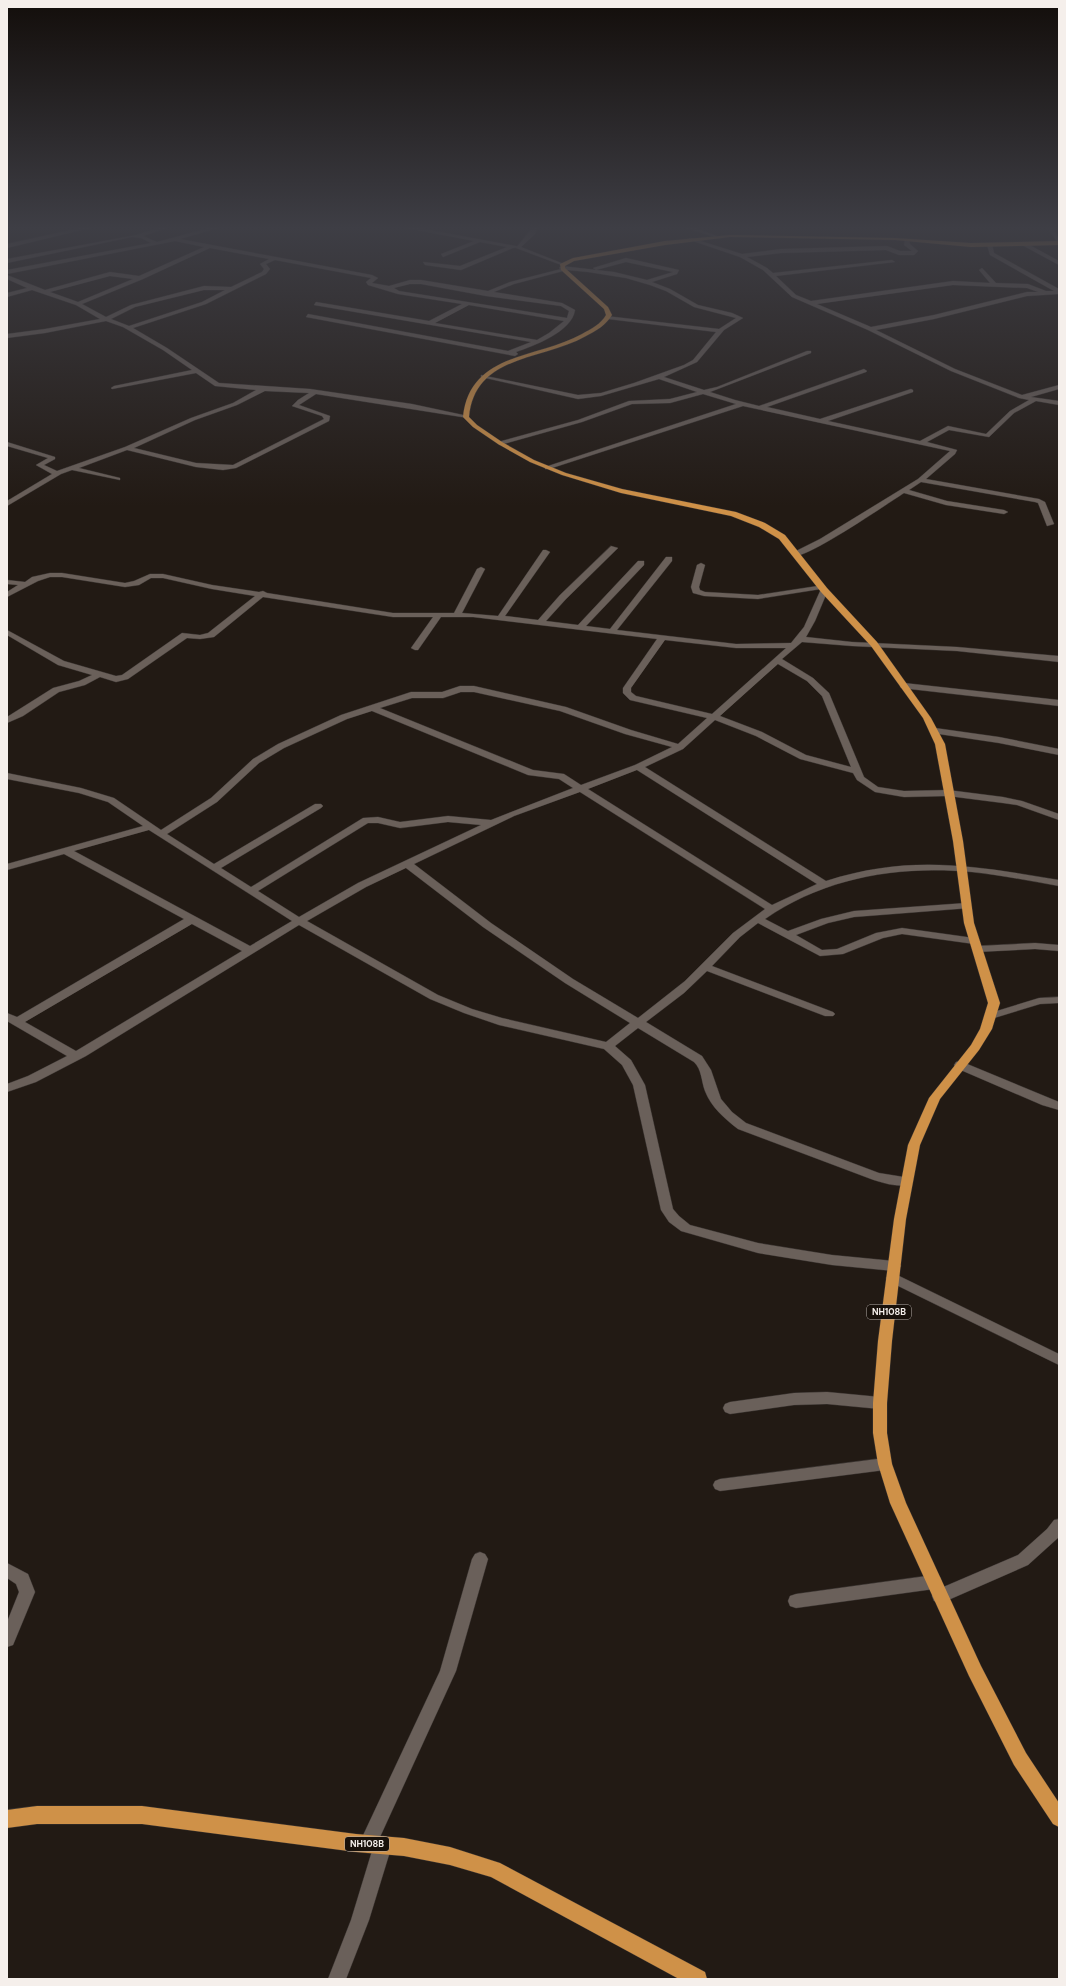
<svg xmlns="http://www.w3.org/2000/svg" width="1066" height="1986" viewBox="0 0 1066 1986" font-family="'DM Sans',sans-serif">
<rect width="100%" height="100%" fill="#221a14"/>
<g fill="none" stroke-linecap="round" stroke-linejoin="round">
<g stroke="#3a3431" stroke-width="1">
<path id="minor" d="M 80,228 L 90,228 L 7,248 L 7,244 Z
M 158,228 L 167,228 L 143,236 L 157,242 L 209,228 L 218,228 L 180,239 L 372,275 L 378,278 L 372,283 L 389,286 L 410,280 L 421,280 L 488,291 L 510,282 L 561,269 L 559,268 L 562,266 L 614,272 L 647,280 L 673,272 L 626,262 L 596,270 L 593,268 L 626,258 L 679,270 L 677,274 L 652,282 L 670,289 L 698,305 L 732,313 L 743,318 L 724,330 L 697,362 L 664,377 L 704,390 L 717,387 L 807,351 L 811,351 L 811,353 L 710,392 L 735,400 L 759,406 L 864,369 L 867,371 L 866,372 L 767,407 L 820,419 L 911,389 L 913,390 L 913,392 L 828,421 L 920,441 L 948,426 L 986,434 L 1010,411 L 1029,400 L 1019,398 L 951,371 L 868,330 L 792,297 L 763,270 L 740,257 L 687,239 L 691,238 L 742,254 L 781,249 L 887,246 L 900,251 L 912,251 L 904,245 L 905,240 L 907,239 L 909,240 L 910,244 L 918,251 L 914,255 L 899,255 L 886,250 L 781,253 L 747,257 L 767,268 L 773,273 L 892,260 L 895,262 L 776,276 L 796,295 L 811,301 L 953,281 L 990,283 L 979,270 L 982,268 L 996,283 L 1028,284 L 1046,291 L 1054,291 L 990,255 L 987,245 L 992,244 L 994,253 L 1059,289 L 1059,294 L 1027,296 L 934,319 L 876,330 L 955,369 L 1022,395 L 1059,385 L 1059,389 L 1031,397 L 1059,401 L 1059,405 L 1036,401 L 1014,413 L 989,437 L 949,430 L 927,442 L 957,450 L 955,454 L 926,479 L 1039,499 L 1045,502 L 1054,524 L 1047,526 L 1038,503 L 1035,502 L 921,482 L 909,490 L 947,501 L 1004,510 L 1008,512 L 1004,514 L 946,505 L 904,493 C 887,504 808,558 794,556 L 794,552 L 820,539 L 918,479 L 950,451 L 743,406 L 549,469 L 545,469 L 545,467 L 736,404 L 703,394 L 670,403 L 632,404 L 582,422 L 500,445 L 498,444 L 498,442 L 578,420 L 629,401 L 670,399 L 697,392 L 659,379 L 601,396 L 578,399 L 481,377 L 481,375 L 578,395 L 601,393 L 634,383 L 684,365 L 693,360 L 716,332 L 608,319 L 606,316 L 719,329 L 736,318 L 694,307 L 666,291 L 650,285 L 626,278 L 588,272 L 567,270 L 514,284 L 494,292 L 562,303 L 575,310 C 572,332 533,346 516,352 L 518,354 L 515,356 L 306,317 L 308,314 L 508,351 L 531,342 L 314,305 L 316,302 L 429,321 L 462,304 L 398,294 L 368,285 L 366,282 L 371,278 L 275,260 L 266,264 L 270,269 L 266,274 L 206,304 L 133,328 L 167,348 L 219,383 L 310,389 L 412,404 L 468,416 L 468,418 L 316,394 L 299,405 L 330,416 L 329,421 L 236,468 L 223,470 L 196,467 L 127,450 L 79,468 L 120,478 L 120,480 L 72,470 L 61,474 L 7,506 L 7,501 L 52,474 L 36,465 L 48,458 L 7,446 L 7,442 L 55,457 L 55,459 L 44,465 L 57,471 L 125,447 L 191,418 L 233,403 L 256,390 L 215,386 L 196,373 L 112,389 L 111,388 L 114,386 L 192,370 L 163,350 L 123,327 L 106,321 L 45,333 L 7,338 L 7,334 L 45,329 L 100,319 L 76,305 L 32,290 L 7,297 L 7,293 L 27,288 L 7,279 L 7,275 L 45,290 L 110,272 L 139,276 L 204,247 L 175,241 L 7,274 L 7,270 L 151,243 L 141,238 L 132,237 L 7,263 L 7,259 L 136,235 ZM 210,248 L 269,259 L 260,264 L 264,269 L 262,272 L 231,287 L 204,286 L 131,305 L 106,317 L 82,304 L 143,279 ZM 110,276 L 133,279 L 78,302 L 50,292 ZM 410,284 L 421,284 L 486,296 L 561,306 L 569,311 L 567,318 L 399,291 L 394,288 ZM 953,285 L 1027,288 L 1038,292 L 1027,292 L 934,315 L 871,327 L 817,304 ZM 204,290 L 225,290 L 202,302 L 129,326 L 111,319 L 135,307 ZM 469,305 L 564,321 L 549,333 L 537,340 L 435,323 ZM 265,391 L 309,393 L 298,400 L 292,406 L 322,416 L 324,419 L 233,465 L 196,463 L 134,448 L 195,420 L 237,405 Z
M 406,228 L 419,228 L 521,247 L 513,248 L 461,270 L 425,265 L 423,262 L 460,266 L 507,247 L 480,242 L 443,257 L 441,254 L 474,241 Z
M 686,228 L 695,228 L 717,236 L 715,237 Z
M 1048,228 L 1053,228 L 1059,239 L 1059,245 Z
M 1024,242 L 1059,261 L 1059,265 L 1022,245 Z
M 611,546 L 618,548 L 566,599 L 546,621 L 578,625 L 638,561 L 644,561 L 644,565 L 586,626 L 610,629 L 666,557 L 672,557 L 672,561 L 617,630 L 736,644 L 791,643 L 804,627 L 821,589 L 758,599 L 704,596 L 693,593 L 691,587 L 697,565 L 701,563 L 705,565 L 699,587 L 700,590 L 705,592 L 758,595 L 824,585 L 828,590 L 815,621 L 806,637 L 852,642 L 957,647 L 1059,656 L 1059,662 L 957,651 L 852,646 L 802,642 L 782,659 L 813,678 L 829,693 L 864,777 L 878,787 L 904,791 L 948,790 L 1003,797 L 1022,801 L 1059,814 L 1059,820 L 1017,805 L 1003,803 L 948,796 L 904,797 L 875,792 L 857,780 L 853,773 L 800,759 L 756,736 L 715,720 L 683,749 L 645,767 L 826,881 C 911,854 974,866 1059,880 L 1059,886 C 1030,881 1001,875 972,872 C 900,865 825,877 765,919 L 788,931 L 821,919 L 854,911 L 966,903 L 971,906 L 970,908 L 854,917 L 828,923 L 796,935 L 822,950 L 837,949 L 876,933 L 902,928 L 974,938 L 979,941 L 974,944 L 902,934 L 883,938 L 843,954 L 820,956 L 758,923 L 740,937 L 712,966 L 833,1012 L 835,1014 L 833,1016 L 825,1016 L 707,971 L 684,993 L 646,1022 L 702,1056 L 711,1070 L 721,1099 L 732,1112 L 746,1123 L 879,1173 L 910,1178 L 912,1181 L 910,1184 C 898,1188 883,1183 871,1179 L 738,1129 C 725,1119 711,1107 705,1091 C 701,1080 702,1070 694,1062 L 638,1028 L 615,1046 L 631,1060 L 645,1085 L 673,1209 L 679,1216 L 690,1225 L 758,1243 L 832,1255 L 894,1261 L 899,1263 L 901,1266 L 899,1269 L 894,1271 L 832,1265 L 758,1253 L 681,1231 L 669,1222 L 661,1210 L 633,1085 L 622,1065 L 604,1049 L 499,1025 L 464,1013 L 430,999 L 299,925 L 86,1056 L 36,1082 L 7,1092 L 7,1084 L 28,1076 L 67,1056 L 12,1024 L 7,1021 L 7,1013 L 17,1017 L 184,919 L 64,854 L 7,870 L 7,864 L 143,826 L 108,802 L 79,793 L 7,779 L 7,773 L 81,788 L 114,798 L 161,830 L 211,798 L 253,759 L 278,744 L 341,715 L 411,692 L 442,692 L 460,686 L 474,686 L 566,707 L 631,730 L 678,744 L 707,718 L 630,700 L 623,693 L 623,688 L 657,639 L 473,617 L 441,617 L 418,650 L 415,650 L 411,648 L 433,617 L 393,617 L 263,597 L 214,637 L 200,639 L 187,638 L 128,679 L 116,682 L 100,677 L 85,685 L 59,692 L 23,716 L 7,723 L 7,717 L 53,688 L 79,681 L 92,675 L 58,665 L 7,635 L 7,630 L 64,661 L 116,676 L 122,675 L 182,633 L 200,635 L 208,633 L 255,596 L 212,589 L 163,578 L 151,578 L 139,585 L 125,587 L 62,577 L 50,577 L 38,581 L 7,597 L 7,592 L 18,585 L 7,584 L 7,580 L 25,582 L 32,577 L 50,573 L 62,573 L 125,583 L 134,581 L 150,574 L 163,574 L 212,585 L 259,592 L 263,591 L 267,593 L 393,613 L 454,613 L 477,569 L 481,567 L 485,569 L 462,613 L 498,616 L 543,550 L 546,550 L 550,552 L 505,616 L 538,620 L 560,595 ZM 665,640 L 736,648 L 786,648 L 712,714 L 636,696 L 631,692 L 631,688 ZM 778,664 L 807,681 L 822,696 L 851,767 L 806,755 L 762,732 L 720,716 ZM 461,692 L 474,692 L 560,711 L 625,734 L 672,747 L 635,765 L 581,785 L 564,774 L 533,770 L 380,708 L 412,698 L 443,698 ZM 372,711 L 528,775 L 559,779 L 573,788 L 491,820 L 448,816 L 400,822 L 378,817 L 363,818 L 251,887 L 221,868 L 321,808 L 323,806 L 321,804 L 315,804 L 214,864 L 167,834 L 217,802 L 259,763 L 284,748 L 347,719 ZM 637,770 L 817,884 L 772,905 L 588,789 ZM 580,792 L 765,909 L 733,933 L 685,981 L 638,1018 L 573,979 L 491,923 L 414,864 L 514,816 ZM 448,822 L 481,825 L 358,883 L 299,917 L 258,891 L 368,823 L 378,823 L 400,828 ZM 149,830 L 292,921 L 250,946 L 74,851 ZM 406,868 L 483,927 L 565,983 L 630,1023 L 606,1042 L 502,1018 L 472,1009 L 438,995 L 307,921 L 366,887 ZM 192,924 L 242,951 L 76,1051 L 25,1022 Z
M 904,683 L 1059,700 L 1059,706 L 901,688 L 900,686 Z
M 935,728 L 999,737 L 1059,749 L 1059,755 L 999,743 L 932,733 L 931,731 Z
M 1035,943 L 1059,945 L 1059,951 L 1035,949 L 977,952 L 972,949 L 977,946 Z
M 1059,997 L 1059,1003 L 1040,1004 L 991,1019 L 985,1016 L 987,1014 L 1039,998 Z
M 960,1061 L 1059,1102 L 1059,1110 L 1042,1105 L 956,1068 L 954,1065 L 956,1062 Z
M 893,1273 L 1059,1354 L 1059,1365 L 888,1281 L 886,1278 L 888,1275 Z
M 827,1392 L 880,1397 L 885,1399 L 887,1403 L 885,1407 L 880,1409 L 827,1404 L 794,1405 L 730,1414 L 725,1412 L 723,1408 L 725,1404 L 730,1402 L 794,1393 Z
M 885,1458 L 890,1460 L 892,1464 L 890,1468 L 885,1470 L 720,1491 L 715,1489 L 713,1485 L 715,1481 L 720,1479 Z
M 1059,1519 L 1059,1537 L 1028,1565 L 946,1601 L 940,1603 L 934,1601 L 932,1596 L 934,1591 L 1018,1555 L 1047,1529 L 1054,1520 Z
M 480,1552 L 485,1554 L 488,1559 L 456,1671 L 380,1837 L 383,1836 L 389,1839 L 392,1845 L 369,1920 L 346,1979 L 328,1979 L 351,1920 L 372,1851 L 368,1853 L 362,1850 L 359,1844 L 440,1671 L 472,1559 L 475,1554 Z
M 7,1563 L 28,1574 L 35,1592 L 13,1645 L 7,1647 L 7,1622 L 19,1592 L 16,1584 L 7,1578 Z
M 934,1575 L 940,1577 L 942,1582 L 940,1587 L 934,1589 L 796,1608 L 790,1606 L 788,1601 L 790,1596 L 796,1594 Z"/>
</g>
<g stroke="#3a3431" stroke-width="1">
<path id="tertiary" d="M 532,228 L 537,228 L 535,234 L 521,247 L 564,264 L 564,266 L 516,248 Z"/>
</g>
<g stroke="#3a3431" stroke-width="1">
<path id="trunk" d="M 730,235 L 895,238 L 971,243 L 1059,241 L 1059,245 L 971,247 L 895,240 L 730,237 L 665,245 L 574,261 L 565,266 L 565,268 L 608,307 L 612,315 C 606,325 596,331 586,336 C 542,361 475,354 469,417 L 477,425 L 502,442 L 534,460 L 566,473 L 622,489 L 736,512 L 765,523 L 785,535 L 827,588 L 877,642 L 931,718 L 945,744 L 963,841 L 974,923 L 1000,1003 L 992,1029 L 979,1050 L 940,1099 L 920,1145 L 906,1219 L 892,1341 L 887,1403 L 887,1433 L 892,1464 L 906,1503 L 981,1666 L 1026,1753 L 1059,1803 L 1059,1827 L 1053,1824 L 1014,1765 L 969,1676 L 890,1503 L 878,1464 L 873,1433 L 873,1403 L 878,1341 L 894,1219 L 908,1145 L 929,1098 L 971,1045 L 980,1029 L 988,1003 L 964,923 L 953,841 L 935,744 L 923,718 L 871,646 L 821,592 L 779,539 L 759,527 L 731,516 L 621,493 L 562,475 L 530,462 L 498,444 L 473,427 L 463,417 C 470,352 537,359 582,334 C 591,329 601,324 606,315 L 604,309 L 561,270 L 560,264 L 573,258 L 665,241 Z
M 37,1806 L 142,1806 L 356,1834 L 404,1838 L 450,1847 L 500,1863 L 705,1972 L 707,1979 L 679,1979 L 491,1877 L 450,1865 L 404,1856 L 356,1852 L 142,1824 L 37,1824 L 7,1828 L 7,1810 Z"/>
</g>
<use href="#minor" fill="#6a605a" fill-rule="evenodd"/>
<use href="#tertiary" fill="#6a605a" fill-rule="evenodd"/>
<use href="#trunk" fill="#cf9148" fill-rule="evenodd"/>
</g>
<linearGradient id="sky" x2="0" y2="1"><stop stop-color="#130e0b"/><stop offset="0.45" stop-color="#3e3e45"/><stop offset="1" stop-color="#3e3e45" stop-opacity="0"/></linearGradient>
<rect width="1066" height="506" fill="url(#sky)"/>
<g text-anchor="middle" stroke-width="3" stroke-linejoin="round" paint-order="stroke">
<g fill="#18110b" stroke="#b3aca8" stroke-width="1">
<rect x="867" y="1305" width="44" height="14" rx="3"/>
<rect x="345" y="1837" width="44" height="14" rx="3"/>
</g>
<g font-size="9" font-weight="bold" fill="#f5efeb">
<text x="889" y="1315">NH108B</text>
<text x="367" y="1847">NH108B</text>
</g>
</g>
<rect width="1066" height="1986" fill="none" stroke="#f5efeb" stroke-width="16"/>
</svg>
